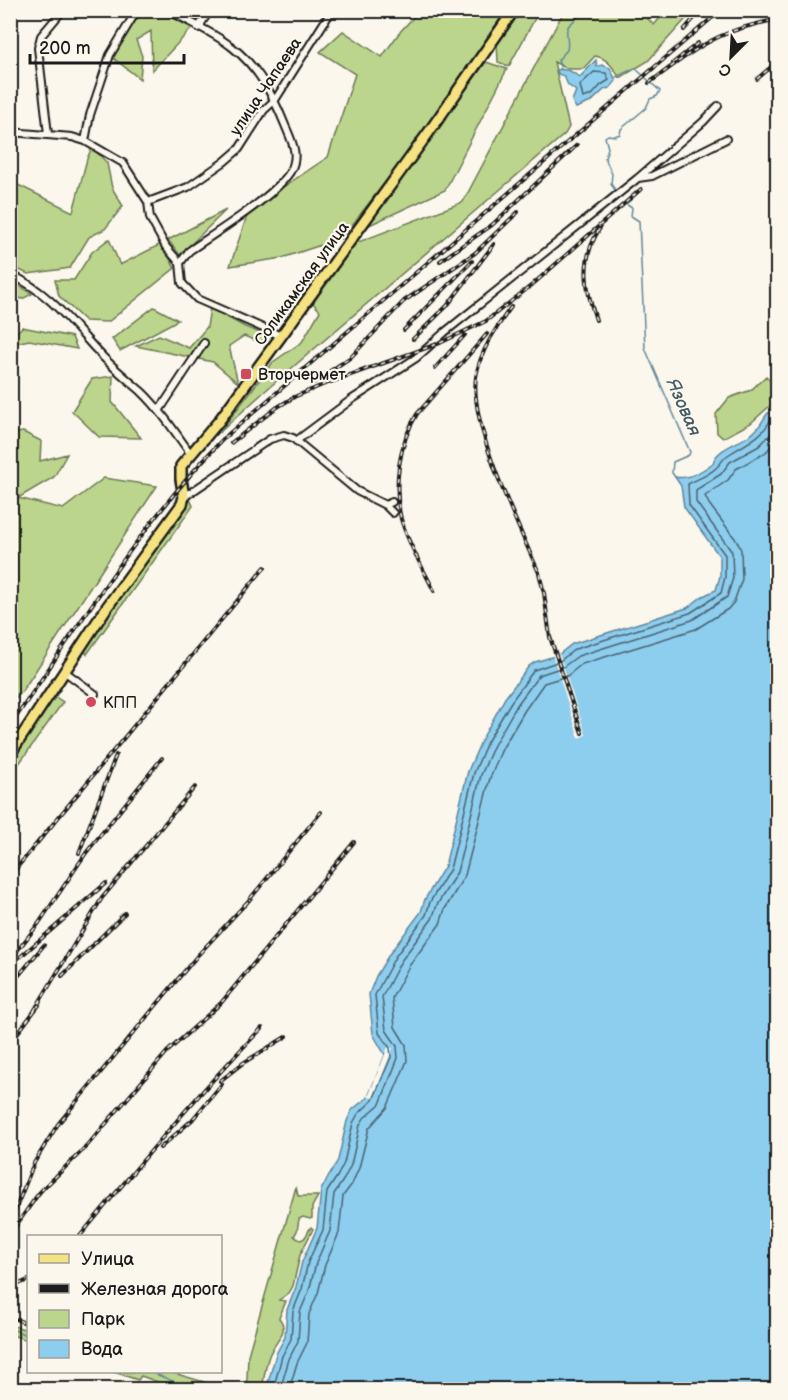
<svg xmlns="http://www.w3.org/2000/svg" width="788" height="1400" viewBox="0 0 788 1400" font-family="'Balsamiq Sans',sans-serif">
<rect width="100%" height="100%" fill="#fbf7ec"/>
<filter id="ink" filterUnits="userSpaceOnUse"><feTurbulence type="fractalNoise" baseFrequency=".0167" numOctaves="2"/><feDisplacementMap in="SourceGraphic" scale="12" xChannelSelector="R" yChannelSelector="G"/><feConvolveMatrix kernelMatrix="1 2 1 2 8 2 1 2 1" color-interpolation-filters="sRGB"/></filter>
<g filter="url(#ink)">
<path fill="#bbd58d" stroke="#6c7854" stroke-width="1.5" d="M 142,11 L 159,11 L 192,28 L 152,71 L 151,31 L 136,40 L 142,56 L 140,79 L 112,57 Z
M 419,11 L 506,11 L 400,163 L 342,238 L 282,258 L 230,266 L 249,210 L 328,157 L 355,74 L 320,52 L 343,31 L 382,57 L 399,33 Z
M 520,11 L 539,11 L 509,66 L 498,62 L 497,43 Z
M 564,11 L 656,11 L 648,19 L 654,25 L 666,11 L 693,11 L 648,61 L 620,78 C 613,68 608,58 595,56 L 583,69 L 568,69 L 554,62 L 569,127 L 565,134 L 265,391 L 219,433 L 273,362 L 302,342 L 320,311 L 313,303 L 353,244 L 463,202 Z
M 486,62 L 507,69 L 445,190 L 365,227 Z
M 92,147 L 107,163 L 112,188 L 123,206 L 105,229 L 89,237 L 70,268 L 28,274 L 11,266 L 10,181 L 73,212 L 87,159 Z
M 226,210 L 180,255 L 168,240 Z
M 109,239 L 120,265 L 161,244 L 175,268 L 108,322 L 85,321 L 59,296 L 55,280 L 74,280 L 92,252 Z
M 11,280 L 32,294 L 22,299 L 11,296 Z
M 154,307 L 178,320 L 120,351 L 112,339 Z
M 210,308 L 245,327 L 268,336 L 262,343 L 244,336 L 229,346 L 238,383 L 213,362 L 136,346 L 159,335 L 189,348 L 207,327 Z
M 22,327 L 72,337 L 77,349 L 29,340 L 11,344 L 11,338 Z
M 113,376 L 112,402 L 141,438 L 99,437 L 72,411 L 92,379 Z
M 766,376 L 777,389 L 772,404 L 763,412 L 751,423 L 723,438 L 717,433 L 716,414 L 729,398 L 751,390 Z
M 23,432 L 41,441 L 40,461 L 67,454 L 54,477 L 18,498 L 63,509 L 104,478 L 157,486 L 23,690 L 11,704 L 10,434 Z
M 190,499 L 193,506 L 87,654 L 83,650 Z
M 59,685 L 60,686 L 54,696 L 63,702 L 11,775 L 11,763 Z
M 296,1187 L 298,1196 L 318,1196 L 312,1207 L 312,1218 L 310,1219 L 303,1217 L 299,1219 L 297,1231 L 294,1236 C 305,1246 306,1233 311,1227 L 313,1229 L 300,1255 L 293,1286 L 289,1293 L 279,1300 L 286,1301 L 279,1318 C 291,1332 273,1343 269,1356 C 265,1367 264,1379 262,1389 L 241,1389 L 247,1380 L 248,1355 Z
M 10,1325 L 28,1330 L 28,1340 L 11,1335 Z
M 114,1372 L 170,1372 L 228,1389 L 177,1389 L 141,1376 L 138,1380 Z"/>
<path fill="#8dcdee" stroke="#60869a" stroke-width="1.5" d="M 596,60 L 597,67 L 602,65 L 610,68 L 616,81 L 610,88 L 605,89 L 591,102 L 576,108 L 572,101 L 576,91 L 568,85 L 564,76 L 558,74 L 557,70 L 560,69 L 570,71 L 580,77 Z
M 768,413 L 777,413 L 777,1389 L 266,1390 L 276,1354 L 285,1337 L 287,1310 L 296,1287 L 302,1262 L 317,1228 L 321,1190 L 338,1160 L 347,1121 L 352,1110 L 368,1097 L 385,1055 L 373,1034 L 369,994 L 376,976 L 390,953 L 421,912 L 425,899 L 445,866 L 468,771 L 482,739 L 505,698 L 529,666 L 535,662 L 558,655 L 572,644 L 687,608 L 703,596 L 716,590 L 720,576 L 720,557 L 684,507 L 681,486 L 675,477 C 689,480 702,471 713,463 C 716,449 739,443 750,435 C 759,430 762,420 768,413 Z"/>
<path fill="#fbf7ec" d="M 558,650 L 586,735 L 579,738 L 552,654 Z
M 388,1047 L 393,1048 L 373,1098 L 368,1097 Z"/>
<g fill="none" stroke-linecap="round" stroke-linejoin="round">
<path stroke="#496370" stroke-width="1.5" d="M 594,72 L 606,73 L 609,80 L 601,85 L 592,95 L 583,98 L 580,85 Z
M 273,1390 L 282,1356 L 291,1339 L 293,1311 L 302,1289 L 308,1262 L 323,1230 L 327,1192 L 338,1175 L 344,1163 L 353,1123 L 358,1114 L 373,1100 L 391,1057 L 390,1048 L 379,1033 L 375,995 L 395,957 L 426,915 L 430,902 L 450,869 L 474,773 L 487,742 L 511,702 L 534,670 L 560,661 L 575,649 L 690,613 L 721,593 L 725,577 L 725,555 L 689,505 L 688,484 C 697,479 708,476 716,468 C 721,464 722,459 728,455 C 744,444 762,438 771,419 L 778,419
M 280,1390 L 289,1359 L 298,1341 L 300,1312 L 309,1291 L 316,1263 L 330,1231 L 334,1194 L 344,1179 L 351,1165 L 360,1125 L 364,1118 L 380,1104 L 398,1058 L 397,1046 L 386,1030 L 382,997 L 401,961 L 432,919 L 437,905 L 457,872 L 481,775 L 494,745 L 517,705 L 539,675 L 563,667 L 578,656 L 692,620 L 727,597 L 733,578 L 732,552 L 696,502 L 696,490 L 721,474 L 730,462 L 759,446 L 778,427
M 289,1390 L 297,1363 L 307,1343 L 309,1314 L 318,1293 L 325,1265 L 339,1233 L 343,1196 L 352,1184 L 359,1168 L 369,1128 L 387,1108 L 407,1061 L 406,1045 L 395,1027 L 392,998 L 409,966 L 440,924 L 445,909 L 465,875 L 490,778 L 502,749 L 525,710 L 544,683 L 567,676 L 582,664 L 696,629 L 728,609 L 734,602 L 742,579 L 741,550 L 737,541 L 709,504 L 705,496 L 728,480 L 736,469 L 765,453 L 778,439"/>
<path stroke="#60869a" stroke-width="1.5" d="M 561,70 L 558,60 L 567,50 C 569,43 566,36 567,29 C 569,21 580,20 583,10
M 615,190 L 611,184 L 612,174 L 605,158 L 608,148 L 605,137 L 608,135 L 615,136 L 620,134 L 621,129 L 646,108 L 650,99 L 657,96 L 660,91 L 635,68 L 616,77
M 627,205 L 632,208 L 631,216 L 639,221 L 645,348 L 690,452 L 689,455 L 673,462 L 672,473 L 676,478
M 10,1328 L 28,1336
M 151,1372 L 194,1390"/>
<g stroke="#1c1c1c" stroke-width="10">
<path id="street" d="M 168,10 C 189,22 213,32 232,47 C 258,67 273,95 285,125 C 292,142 300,155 290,172 C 274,197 215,233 189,251 L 180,263
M 198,28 L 210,10
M 10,132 L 72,137 L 85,141 L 123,163 L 148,202 L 150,218 L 166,247 L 180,263 L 182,283 L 197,299 L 281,336
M 48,134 L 38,48 L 41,36 L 63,10
M 85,141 L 90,115 L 110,55 L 137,10
M 638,178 L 652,176 L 726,139
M 148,202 L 188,187 L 224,162 L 239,149 L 264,110 L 275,100 L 332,10
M 10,274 C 54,295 71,324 103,357 C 115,369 128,380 141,391 C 160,409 175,432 190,453
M 159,411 L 204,343
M 296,441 L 351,400 L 416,358 L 445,332 L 638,178 L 703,122 L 718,106
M 184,497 L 270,439 L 284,435 L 293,438 L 357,491 L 385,505 L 392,502
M 385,505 L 393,513
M 64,671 L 95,694"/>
</g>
<g stroke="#1c1c1c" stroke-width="14">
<path id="primary" d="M 10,754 L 107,607 L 182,504 L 184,497 L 181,479 L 181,466 L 219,421 L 281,336 L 429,132 L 514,10"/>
</g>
<use href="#street" stroke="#fbf7ec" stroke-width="6"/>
<use href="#primary" stroke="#f5e382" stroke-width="9"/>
<g stroke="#1c1c1c" stroke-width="4">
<path id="rail" d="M 684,30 L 701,10
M 673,63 L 698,43
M 757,79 L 778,61
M 649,83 C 674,65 699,44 728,33 C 744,26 761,23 778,19
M 440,261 L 492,225 L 577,145
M 511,307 C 496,328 480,351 476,377 C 469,425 519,527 539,573 L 544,593 L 550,637 L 582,733
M 596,320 C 585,288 580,259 600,228
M 404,330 L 472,261
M 413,339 L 447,306 L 494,244
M 435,368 L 465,335
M 314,382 L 351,357 L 404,301 L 475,253 L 518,212
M 231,443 L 276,408 L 294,397 L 325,384 L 440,343 L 486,321 L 532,285 L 641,189
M 434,591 C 423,568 408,544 401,519 C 393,485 399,443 417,414 L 487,334
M 10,726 C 78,627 141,523 225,437 L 721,10
M 79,853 L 116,755
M 10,876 L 265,567
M 245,905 L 321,812
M 20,957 L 106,883
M 10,960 L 39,923 L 86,853 L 162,758
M 62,976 L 125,913
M 10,986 L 44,945
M 34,1011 L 102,898 L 195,787
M 10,1043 L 39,1005
M 220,1081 L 243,1063 L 287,1036
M 160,1148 L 192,1120 L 222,1084
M 48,1184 L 86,1147 L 167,1052 L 221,1003 L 354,842
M 10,1223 L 34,1163 L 58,1124 L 197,956 L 250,899
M 10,1234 L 39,1193 L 52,1179
M 80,1236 C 139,1165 197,1094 262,1028
M 10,1288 L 28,1280
M 10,1317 L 28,1324"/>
</g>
<use href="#rail" stroke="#fbf7ec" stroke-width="1.5" stroke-dasharray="4.5" stroke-linecap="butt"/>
</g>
</g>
<g fill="#d1495b" stroke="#fbf7ec" stroke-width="2">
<rect x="240" y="368" width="12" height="12" rx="3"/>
<circle cx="91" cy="702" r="6"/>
</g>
<g text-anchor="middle" stroke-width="4.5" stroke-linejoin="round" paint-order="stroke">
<g font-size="16" fill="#1c1c1c" stroke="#fbf7ec">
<text transform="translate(265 86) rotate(-56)" y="6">улица Чапаева</text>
<text transform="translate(301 283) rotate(-54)" y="6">Соликамская улица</text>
</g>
<g font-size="16" fill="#1c1c1c" stroke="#fbf7ec" text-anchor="start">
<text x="258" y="380">Вторчермет</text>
<text x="103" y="708">КПП</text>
</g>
<g font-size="18" font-style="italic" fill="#445a66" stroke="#fbf7ec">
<text transform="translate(684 407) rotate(66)" y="6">Язовая</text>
</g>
</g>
<rect width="788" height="1400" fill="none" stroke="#fbf7ec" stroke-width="36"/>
<rect x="18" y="18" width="752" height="1364" fill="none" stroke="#1c1c1c" stroke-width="2" filter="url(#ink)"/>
<rect x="27" y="1235" width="195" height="138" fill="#fbf7ec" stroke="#a29f99" stroke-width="1.5"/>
<rect x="39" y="1254" width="30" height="9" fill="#f5e382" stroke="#a29f99" stroke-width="1.5"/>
<text x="81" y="1265" font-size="18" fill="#1c1c1c">Улица</text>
<rect x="39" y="1284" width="30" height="9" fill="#1c1c1c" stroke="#a29f99" stroke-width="1.5"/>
<text x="81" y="1295" font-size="18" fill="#1c1c1c">Железная дорога</text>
<rect x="39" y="1310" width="30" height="18" fill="#bbd58d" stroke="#a29f99" stroke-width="1.5"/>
<text x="81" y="1325" font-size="18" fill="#1c1c1c">Парк</text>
<rect x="39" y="1340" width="30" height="18" fill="#8dcdee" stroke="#a29f99" stroke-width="1.5"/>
<text x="81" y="1355" font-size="18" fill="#1c1c1c">Вода</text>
<g transform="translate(731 57) rotate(204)" stroke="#fbf7ec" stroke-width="4.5" paint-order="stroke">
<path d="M0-4.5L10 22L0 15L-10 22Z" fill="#1c1c1c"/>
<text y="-9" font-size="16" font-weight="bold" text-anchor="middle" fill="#1c1c1c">С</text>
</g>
<path d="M30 54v9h154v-9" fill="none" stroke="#1c1c1c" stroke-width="3"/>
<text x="39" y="54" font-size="18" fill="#1c1c1c" stroke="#fbf7ec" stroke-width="4.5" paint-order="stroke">200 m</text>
</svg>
